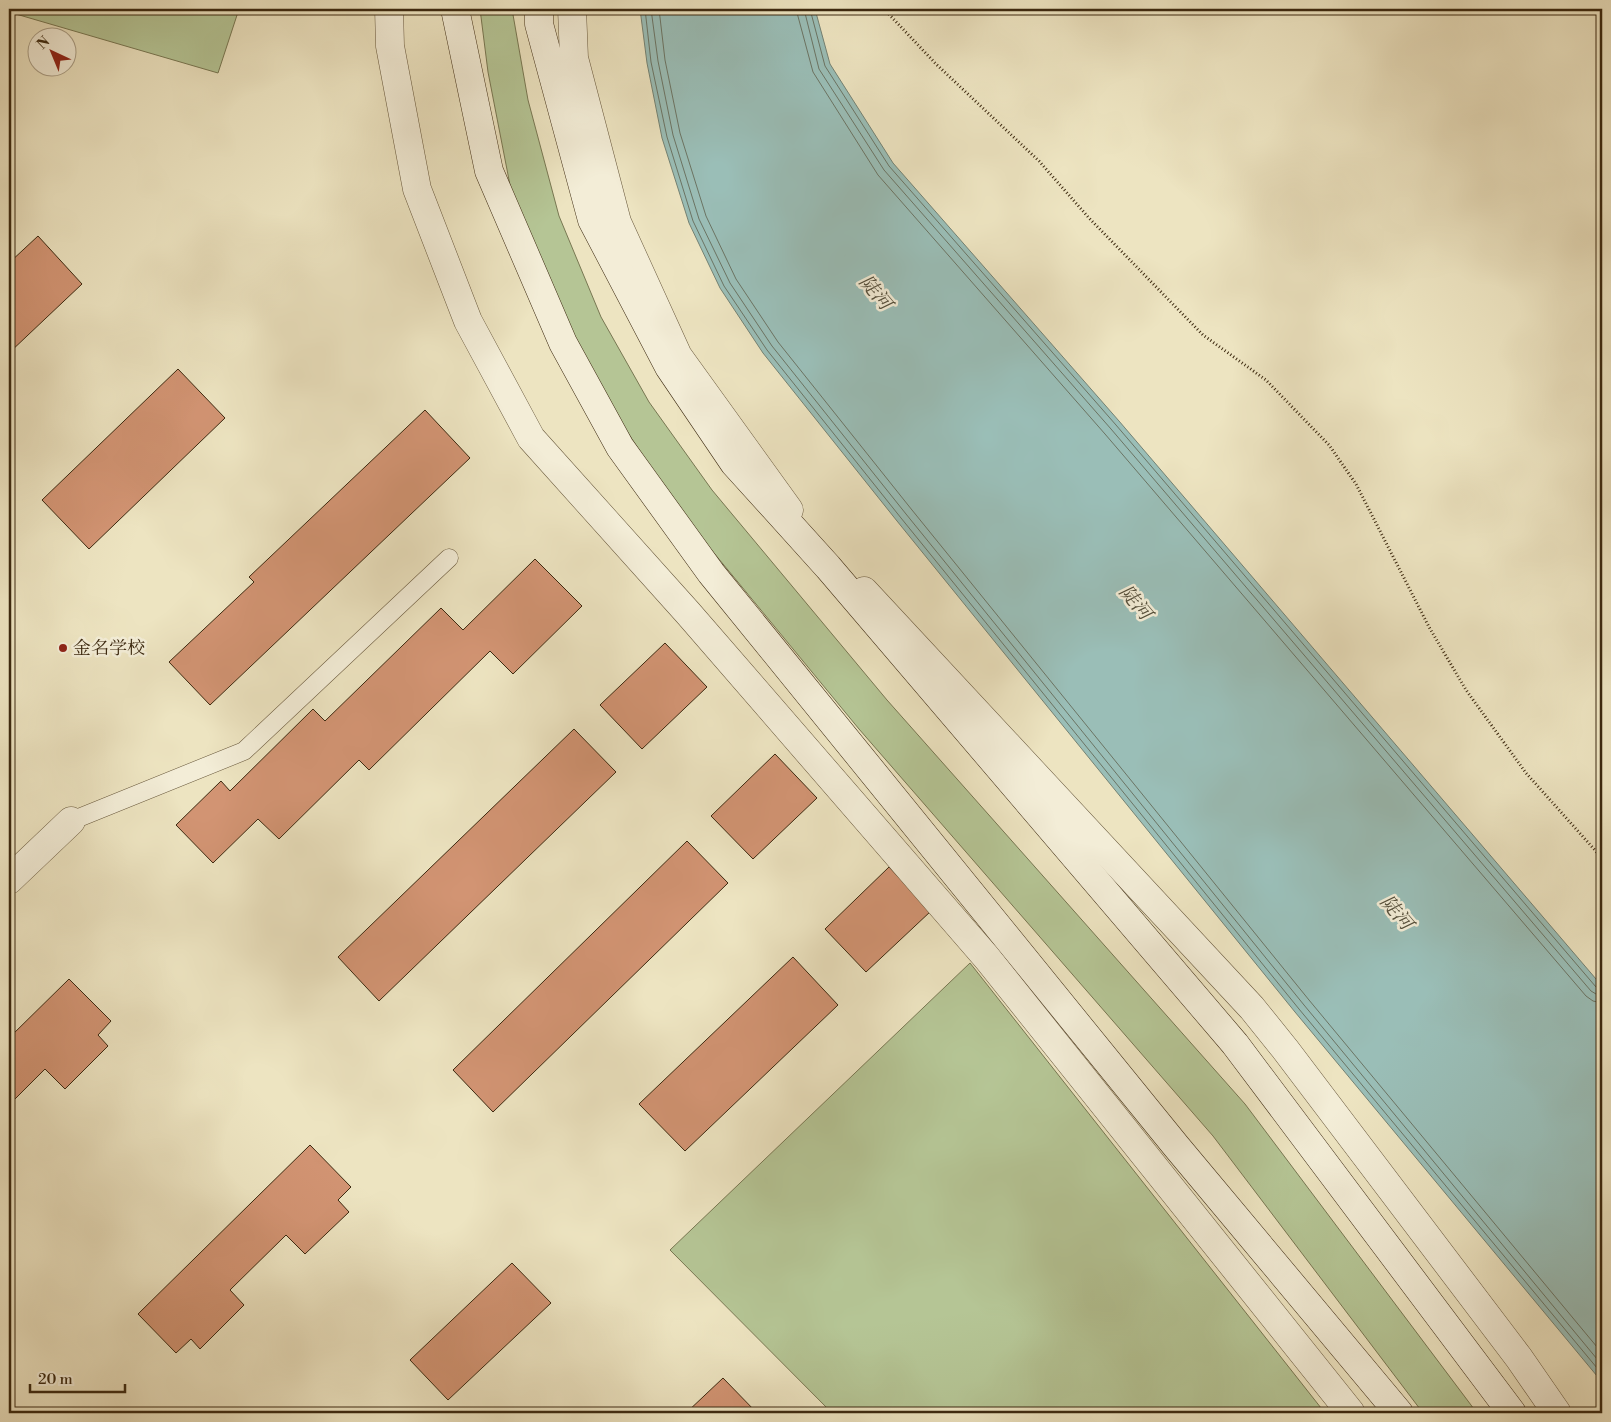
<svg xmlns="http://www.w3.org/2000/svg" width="1611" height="1422" viewBox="0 0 1611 1422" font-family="'Libre Bodoni','Noto Serif SC',serif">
<rect width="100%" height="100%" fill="#ede4c1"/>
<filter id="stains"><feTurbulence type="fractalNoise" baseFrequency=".004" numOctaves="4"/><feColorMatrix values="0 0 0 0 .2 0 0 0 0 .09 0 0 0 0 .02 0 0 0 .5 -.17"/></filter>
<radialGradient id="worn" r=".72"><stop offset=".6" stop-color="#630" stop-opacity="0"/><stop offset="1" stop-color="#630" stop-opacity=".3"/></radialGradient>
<path fill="#b5c595" stroke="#787752" d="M 9,9 L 239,9 L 218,73 L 9,12 Z
M 480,9 L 512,9 L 528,100 L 559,216 L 601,317 L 649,402 L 712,490 L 887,700 L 1245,1104 L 1477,1413 L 1423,1413 L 1213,1136 L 859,729 L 681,513 L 624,427 L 556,303 L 510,185 L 488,72 Z
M 970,963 L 1325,1413 L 832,1413 L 670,1250 Z"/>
<path fill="#9abeb7" stroke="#748274" d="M 640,9 L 815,9 L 830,64 L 893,163 L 1119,421 L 1602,986 L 1602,1382 L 1295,1012 L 897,521 L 763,353 L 720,288 L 689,223 L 662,138 L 647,63 Z"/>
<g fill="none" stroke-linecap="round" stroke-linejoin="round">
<path stroke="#6b7464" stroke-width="1" d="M 645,9 L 651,62 L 667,137 L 693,221 L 724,286 L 767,350 L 901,518 L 1299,1009 L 1602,1374
M 651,9 L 658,61 L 673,135 L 699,219 L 730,283 L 772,346 L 906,514 L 1304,1005 L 1602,1365
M 659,9 L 665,60 L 680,133 L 706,216 L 736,279 L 778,342 L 912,510 L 1309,1000 L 1602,1353
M 796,9 L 813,72 L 878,175 L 1105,434 L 1586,996 L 1593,1001 L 1602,1003
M 804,9 L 819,69 L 884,170 L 1111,429 L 1591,991 L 1596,994 L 1602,995
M 810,9 L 825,66 L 889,166 L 1116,425 L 1596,987 L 1602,989"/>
</g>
<path fill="#d29473" stroke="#3c2910" d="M 38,236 L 82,284 L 9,353 L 9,263 Z
M 178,369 L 225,418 L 89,549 L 42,500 Z
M 425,410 L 470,458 L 210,705 L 169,662 L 254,582 L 249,577 Z
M 535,559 L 582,606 L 513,674 L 490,651 L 369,770 L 359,760 L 279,839 L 258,819 L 213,863 L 176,825 L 221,781 L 230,791 L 313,709 L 325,721 L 441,608 L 463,630 Z
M 665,643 L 707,687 L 642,749 L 600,705 Z
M 574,729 L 616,772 L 379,1001 L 338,957 Z
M 775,754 L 817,798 L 753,859 L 711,816 Z
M 687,841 L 728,883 L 493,1112 L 453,1070 Z
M 889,867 L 931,911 L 866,972 L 825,929 Z
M 793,957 L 838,1005 L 685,1151 L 639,1104 Z
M 69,979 L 111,1021 L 98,1035 L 108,1046 L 65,1089 L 45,1069 L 9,1105 L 9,1038 Z
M 310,1145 L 351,1187 L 338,1200 L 349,1212 L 305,1254 L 286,1235 L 230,1290 L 244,1305 L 200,1349 L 191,1339 L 176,1353 L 138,1314 Z
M 512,1263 L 551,1303 L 448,1400 L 410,1360 Z
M 723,1378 L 757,1413 L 686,1413 Z"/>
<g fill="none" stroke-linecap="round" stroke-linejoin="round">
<g stroke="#68583c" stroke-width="19">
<path id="lane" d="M 71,821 L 244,751 L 449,558"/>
</g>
<g stroke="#68583c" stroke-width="29">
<path id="street" d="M 389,9 L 390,46 L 417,189 L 468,321 L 531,438 L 688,613 L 987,958 L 1351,1413
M 572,9 L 574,58 L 617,222 L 678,356 L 789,510
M 864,591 L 1252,1008 L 1285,1049 L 1519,1358 L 1557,1413
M 9,880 L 71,821"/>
</g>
<g stroke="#3c2910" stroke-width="29">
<path id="secondary" d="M 455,9 L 489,171 L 563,343 L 620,447 L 711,573 L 1176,1146 L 1399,1413
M 539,9 L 539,24 L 592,220 L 669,367 L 734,463 L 828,567 L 1235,1044 L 1512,1413"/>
</g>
<path stroke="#3c2910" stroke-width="3" stroke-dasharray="1 2.5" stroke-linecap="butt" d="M 884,9 L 936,64 L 1039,161 L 1089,218 L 1203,335 L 1266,380 L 1329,445 L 1356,484 L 1429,627 L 1466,690 L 1526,773 L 1602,858"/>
<use href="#lane" stroke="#f3edd7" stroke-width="18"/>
<use href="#street" stroke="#f3edd7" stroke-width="28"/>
<use href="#secondary" stroke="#f3edd7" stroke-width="28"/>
</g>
<circle fill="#8f2418" stroke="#f3edd7" stroke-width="2" cx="63" cy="648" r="5"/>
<g text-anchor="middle" stroke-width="5" stroke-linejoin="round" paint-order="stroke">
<g font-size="18" fill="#3c2910" stroke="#f3edd7" text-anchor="start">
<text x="73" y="654">金名学校</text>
</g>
<g font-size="19" font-style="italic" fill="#544e3a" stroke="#f3edd7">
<text transform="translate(876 292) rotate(50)" y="7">陡河</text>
<text transform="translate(1136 602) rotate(50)" y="7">陡河</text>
<text transform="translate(1397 912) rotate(50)" y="7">陡河</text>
</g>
</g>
<rect width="1611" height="1422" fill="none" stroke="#ede4c1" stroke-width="30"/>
<rect x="10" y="10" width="1591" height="1402" fill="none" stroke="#3c2910" stroke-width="2.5"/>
<rect x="15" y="15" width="1581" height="1392" fill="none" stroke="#3c2910"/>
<g transform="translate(52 52) rotate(316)"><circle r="24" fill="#f3edd7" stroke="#aa9f87"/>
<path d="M0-4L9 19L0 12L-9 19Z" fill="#8f2418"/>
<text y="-8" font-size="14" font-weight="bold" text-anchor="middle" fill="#3c2910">N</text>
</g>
<path d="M30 1384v8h95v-8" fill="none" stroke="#3c2910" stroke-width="2.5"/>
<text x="38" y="1384" font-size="15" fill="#3c2910" stroke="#f3edd7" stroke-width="4" paint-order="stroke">20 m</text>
<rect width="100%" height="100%" filter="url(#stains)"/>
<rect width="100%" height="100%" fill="url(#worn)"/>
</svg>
